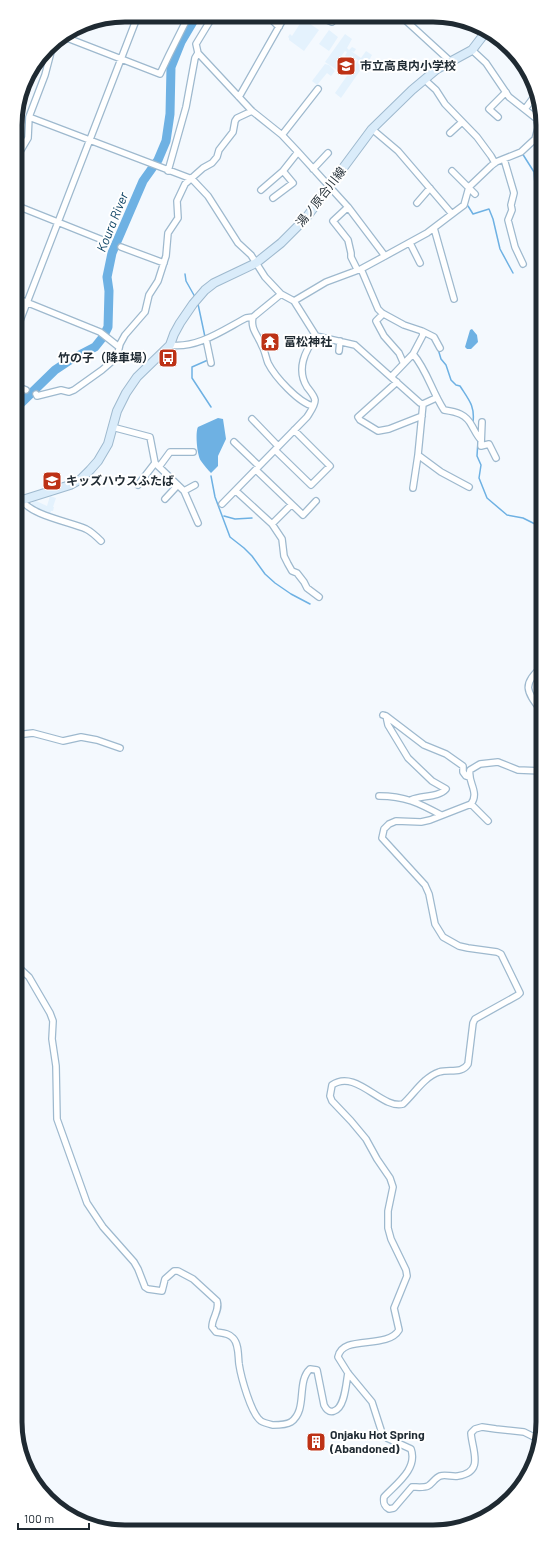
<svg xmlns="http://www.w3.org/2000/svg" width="558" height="1547" viewBox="0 0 558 1547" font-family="Barlow,'Noto Sans JP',sans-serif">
<rect width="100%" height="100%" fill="#f4f9fe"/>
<path fill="#e4f2fd" d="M 303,19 L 319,30 L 304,51 L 289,40 L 289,38 L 288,37 L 290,34 L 292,36 Z
M 329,30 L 338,37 L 329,51 L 319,44 Z
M 345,34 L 352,39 L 347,48 L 349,50 L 352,47 L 356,49 L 354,52 L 351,51 L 361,58 L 366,51 L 372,55 L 366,66 L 364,65 L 341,98 L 335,93 L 358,60 L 352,56 L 349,59 L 345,56 L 347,52 L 345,51 L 336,63 L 340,66 L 337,70 L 325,62 Z
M 325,64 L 329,65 L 335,71 L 331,76 L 327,73 L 317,85 L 312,81 Z
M 50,496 L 56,498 L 53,507 L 54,507 L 53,511 L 51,511 L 50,514 L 30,506 L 34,500 L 47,506 Z"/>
<path fill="#6eb1e3" d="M 472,329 L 477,335 L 478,342 L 471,349 L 467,349 L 465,347 L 470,330 Z
M 218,418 L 223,419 L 226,439 L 218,456 L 218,466 L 211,473 C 208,470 204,465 201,461 C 197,456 195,432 198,427 Z"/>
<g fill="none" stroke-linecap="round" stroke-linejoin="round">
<path stroke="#6eb1e3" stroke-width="1.5" d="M 522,153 L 534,172 L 535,185 L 540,195 L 537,223 L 538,231 L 541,236
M 468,206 L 473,214 L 489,209 L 493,219 L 500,249 L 513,273
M 185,274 L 186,281 L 195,297
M 198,304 L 205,337
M 438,349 L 441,359 L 446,365 L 451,380 L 456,385 L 460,386 C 469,400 475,406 473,422
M 208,360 L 192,367 L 192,378 L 211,407
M 478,440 L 477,456 L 481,465 L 479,478 L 487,498 L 507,515 L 523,518 L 541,527
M 211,476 L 215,497 L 230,537 L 244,548 L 252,556 L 265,574 L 275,583 L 291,594 L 310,604
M 224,516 L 235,519 L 252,518"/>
<path stroke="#6eb1e3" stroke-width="9" d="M 16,408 L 55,370 L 70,360 L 95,347 L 103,337 L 108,327 L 109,291 L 107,277 L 112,253 L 143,181 L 158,160 L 166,141 L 170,114 L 171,67 L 181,42 L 197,15"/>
<g stroke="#9eb9ce" stroke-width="8">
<path id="minor" d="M 213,16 L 196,44 L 198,53 L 252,111 L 282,135 L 298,152 L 348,207 L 385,256
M 268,16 L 279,27
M 318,16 L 332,22 L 338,16
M 404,17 L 403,18 L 450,61
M 62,36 L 160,74 L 169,55 L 189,15
M 425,80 L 436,90 L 445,104 L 477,137 L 491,156 L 495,163
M 239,97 L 285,16
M 525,109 L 536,94
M 29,117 L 192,179 L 208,196 L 238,243 L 251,255 L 265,277 L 281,294 L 294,301 L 316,336
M 498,117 L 489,109 L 506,92
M 372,129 L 398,151 L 452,214
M 450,133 L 462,122
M 282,135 L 318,89
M 504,159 L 514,193 L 511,205 L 512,210 L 508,220 L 515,247 L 523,264
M 15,160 L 28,138 L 29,117 L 45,75 L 51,52 L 51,44
M 313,169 L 328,153
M 168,171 L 186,107 L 195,58 L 198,53
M 452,171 L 475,194
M 261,190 L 283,171
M 273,198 L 293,183 L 283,171 L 298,152
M 417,203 L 430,188
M 15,205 L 105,241
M 348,207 L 333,221 L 348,240 L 351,253 L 351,257 L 357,269
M 434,228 L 454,299
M 410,243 L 420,263
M 121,247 L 164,263
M 361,269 L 378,309 L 382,313 L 404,325 L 422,331 L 423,335 L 413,354 C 427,370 432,392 444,410 C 457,412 466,414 472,426 C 475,431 477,436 481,440
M 16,298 L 100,332 L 119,347
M 294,301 L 326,282 L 361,269 L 385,256 L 427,233 L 456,211 L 464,205 L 469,187 L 491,166 L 496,162 L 521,152 L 535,139 L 538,128 L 537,119 L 509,97 L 486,63 L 472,50
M 382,313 L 382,315 L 376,321 L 377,323 L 384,336 L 399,353 L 403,362
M 253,317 C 250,329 258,335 262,346 C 265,351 266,358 268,363 C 275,377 299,403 313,406
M 16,331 L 138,15
M 422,331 L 434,337 L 440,348
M 316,336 L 355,345 L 420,403 L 423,404 L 436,398
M 206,339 L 211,363
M 170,345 C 197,349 223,330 246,318 L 253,317 L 281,294
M 339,351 L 340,341
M 391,377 L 413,354
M 397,382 L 358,417 L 360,420 L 378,431 L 389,429 L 422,416
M 16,386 L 26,390
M 36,394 L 37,396 L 61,390 L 69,392 L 74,390 L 102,370 L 117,357 L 120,344 L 125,335 L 145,312 L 149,295 L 158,281 L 166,256 L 168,233 L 178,218 L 177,201 L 185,184 L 203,168 L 212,163 L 217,157 L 219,150 L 233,132 L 235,121 L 237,118 L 252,111
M 423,404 L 418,455 L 441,472 L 469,487
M 252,419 L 278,446
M 482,422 L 481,446 L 489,444 L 496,458
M 112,427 L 150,437 L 155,463 L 184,491 L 198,523
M 234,442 L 259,466
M 275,450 L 311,485 L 330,466 L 294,430
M 159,467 L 170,452 L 193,452
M 256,470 L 303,515 L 316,501
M 138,485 L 155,463
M 413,488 L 418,455
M 184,491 L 195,485
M 236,491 L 272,524 L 282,539 L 284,556 L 288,564 L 292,571 L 297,573 L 304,582 L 307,588 L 319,597
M 165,499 L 178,485
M 22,500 C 30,515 70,522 86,529 C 92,532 96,536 101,541
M 222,504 L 307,417 C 310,412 315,406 315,400 C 314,395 310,391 307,387 C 296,369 305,351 316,336
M 272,524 L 291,505
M 542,667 C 520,685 528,693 542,712
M 383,715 L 386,716 L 388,725 L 408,758 L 432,781 L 446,789 C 438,798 422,795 411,800
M 386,716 L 424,745 L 446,754 L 463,766 L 463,772 L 466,776 L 469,777
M 16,735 L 33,733 L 63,741 L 81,737 L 97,740 L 120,748
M 379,796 C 405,796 419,803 441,815
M 471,804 L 488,821
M 16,965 L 29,977 L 50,1013 L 53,1021 L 52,1039 L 56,1066 L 57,1119 L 87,1203 L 103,1227 L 134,1262 L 138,1269 L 145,1287 L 148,1289 L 162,1291 L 165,1279 L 174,1271 L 178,1271 L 193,1279 L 217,1301 C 220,1311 212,1317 212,1327 L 216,1332 C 222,1333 229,1333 233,1338 C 239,1344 238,1356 239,1364 C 241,1377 251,1414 261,1421 C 264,1423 269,1424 273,1425 C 278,1425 286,1425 291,1422 C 308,1410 296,1382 310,1369 L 317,1370 L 324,1405 C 326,1409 329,1413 334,1411 C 345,1408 346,1383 348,1373
M 540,1440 L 524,1432 L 496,1429 L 482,1427 L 475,1429 L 471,1433 C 472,1450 485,1472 458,1476 C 452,1477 445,1474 440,1476 C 435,1478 432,1484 428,1486 C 424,1488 417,1487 412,1487 L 394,1508 L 389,1509 C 384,1506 383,1503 384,1497 C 396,1484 418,1469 411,1449 L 387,1438 L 382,1433 L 372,1402 L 348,1373 L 338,1357 C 342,1334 387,1350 399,1330 L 394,1308 L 407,1276 L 406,1270 L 391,1239 L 388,1228 L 388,1211 L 393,1187 L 390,1178 L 377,1159 L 366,1139 L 351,1121 L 332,1101 L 330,1096 L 332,1085 C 356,1068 382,1110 403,1104 C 414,1094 424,1077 439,1072 C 449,1069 462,1074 468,1064 L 473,1023 L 475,1019 L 518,995 L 520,993 L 501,954 L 497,952 L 468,948 L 459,946 L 443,937 L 435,924 L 429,894 L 425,885 L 382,838 L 384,829 L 389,824 L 396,821 L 421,822 L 430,820 L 471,804 C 480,792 467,782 470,770 L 480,764 L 498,762 L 518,770 L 542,771"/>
</g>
<g stroke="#9eb9ce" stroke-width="10">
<path id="secondary" d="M 16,502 L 70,485 L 81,479 L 90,470 L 98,461 L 108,444 L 117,411 L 126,393 L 137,377 L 170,345 L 174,334 L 180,323 L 193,304 L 205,290 L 214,283 L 256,263 L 281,243 L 306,218 L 372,129 L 412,90 L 437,69 L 472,50 L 485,33"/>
</g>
<use href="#minor" stroke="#fff" stroke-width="5.5"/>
<use href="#secondary" stroke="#daecfa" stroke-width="8"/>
</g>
<defs>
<g id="school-square" transform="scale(1)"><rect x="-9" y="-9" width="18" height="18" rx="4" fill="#bd3216" stroke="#fff"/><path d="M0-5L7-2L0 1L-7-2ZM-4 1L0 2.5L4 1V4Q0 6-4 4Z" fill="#fff"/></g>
<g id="temple-square" transform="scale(1)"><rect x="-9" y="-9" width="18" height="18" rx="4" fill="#bd3216" stroke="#fff"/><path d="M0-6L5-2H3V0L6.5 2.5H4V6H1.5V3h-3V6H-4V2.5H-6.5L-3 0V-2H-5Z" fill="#fff"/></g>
<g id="bus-square" transform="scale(1)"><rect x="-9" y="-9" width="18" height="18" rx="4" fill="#bd3216" stroke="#fff"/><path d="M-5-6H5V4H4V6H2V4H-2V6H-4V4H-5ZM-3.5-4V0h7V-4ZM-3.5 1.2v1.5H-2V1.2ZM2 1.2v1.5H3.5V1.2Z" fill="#fff"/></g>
<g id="building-square" transform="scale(1)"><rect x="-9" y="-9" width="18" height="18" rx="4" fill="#bd3216" stroke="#fff"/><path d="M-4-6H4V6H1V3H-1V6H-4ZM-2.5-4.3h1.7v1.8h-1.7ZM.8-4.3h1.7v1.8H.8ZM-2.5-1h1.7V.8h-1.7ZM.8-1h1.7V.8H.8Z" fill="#fff"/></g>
</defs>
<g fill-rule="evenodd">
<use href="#school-square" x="346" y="66"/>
<use href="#temple-square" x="270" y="342"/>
<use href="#bus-square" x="168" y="358"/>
<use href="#school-square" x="52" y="481"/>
<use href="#building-square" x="316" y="1442"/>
</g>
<g text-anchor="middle" stroke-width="4" stroke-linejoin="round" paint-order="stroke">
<g font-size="12" font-weight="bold" fill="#1f2a32" stroke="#fff" text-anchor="start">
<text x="360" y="70">市立高良内小学校</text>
<text x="284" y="346">富松神社</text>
<text x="154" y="362" text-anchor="end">竹の子（降車場）</text>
<text x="66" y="485">キッズハウスふたば</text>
<text x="330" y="1439">Onjaku Hot Spring<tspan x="330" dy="14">(Abandoned)</tspan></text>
</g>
<g font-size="12" fill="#1f2a32" stroke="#fff">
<text transform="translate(321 197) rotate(-52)" y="4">湯ノ原合川線</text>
</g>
<g font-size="13" font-style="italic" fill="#0c4263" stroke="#fff">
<text transform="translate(112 222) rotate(-68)" y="5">Koura River</text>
</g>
</g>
<path d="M0 0H558V1547H0ZM125 22H433A103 103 0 0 1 536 125V1422A103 103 0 0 1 433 1525H125A103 103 0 0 1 22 1422V125A103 103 0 0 1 125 22Z" fill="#fff" fill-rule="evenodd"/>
<path fill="none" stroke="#1f2a32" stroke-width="5" d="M125 22H433A103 103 0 0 1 536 125V1422A103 103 0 0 1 433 1525H125A103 103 0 0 1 22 1422V125A103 103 0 0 1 125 22Z"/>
<path d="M18 1523v6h71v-6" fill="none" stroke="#1f2a32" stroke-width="2"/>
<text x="24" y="1523" font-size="12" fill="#1f2a32" stroke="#ffffff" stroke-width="3" paint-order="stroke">100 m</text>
</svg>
